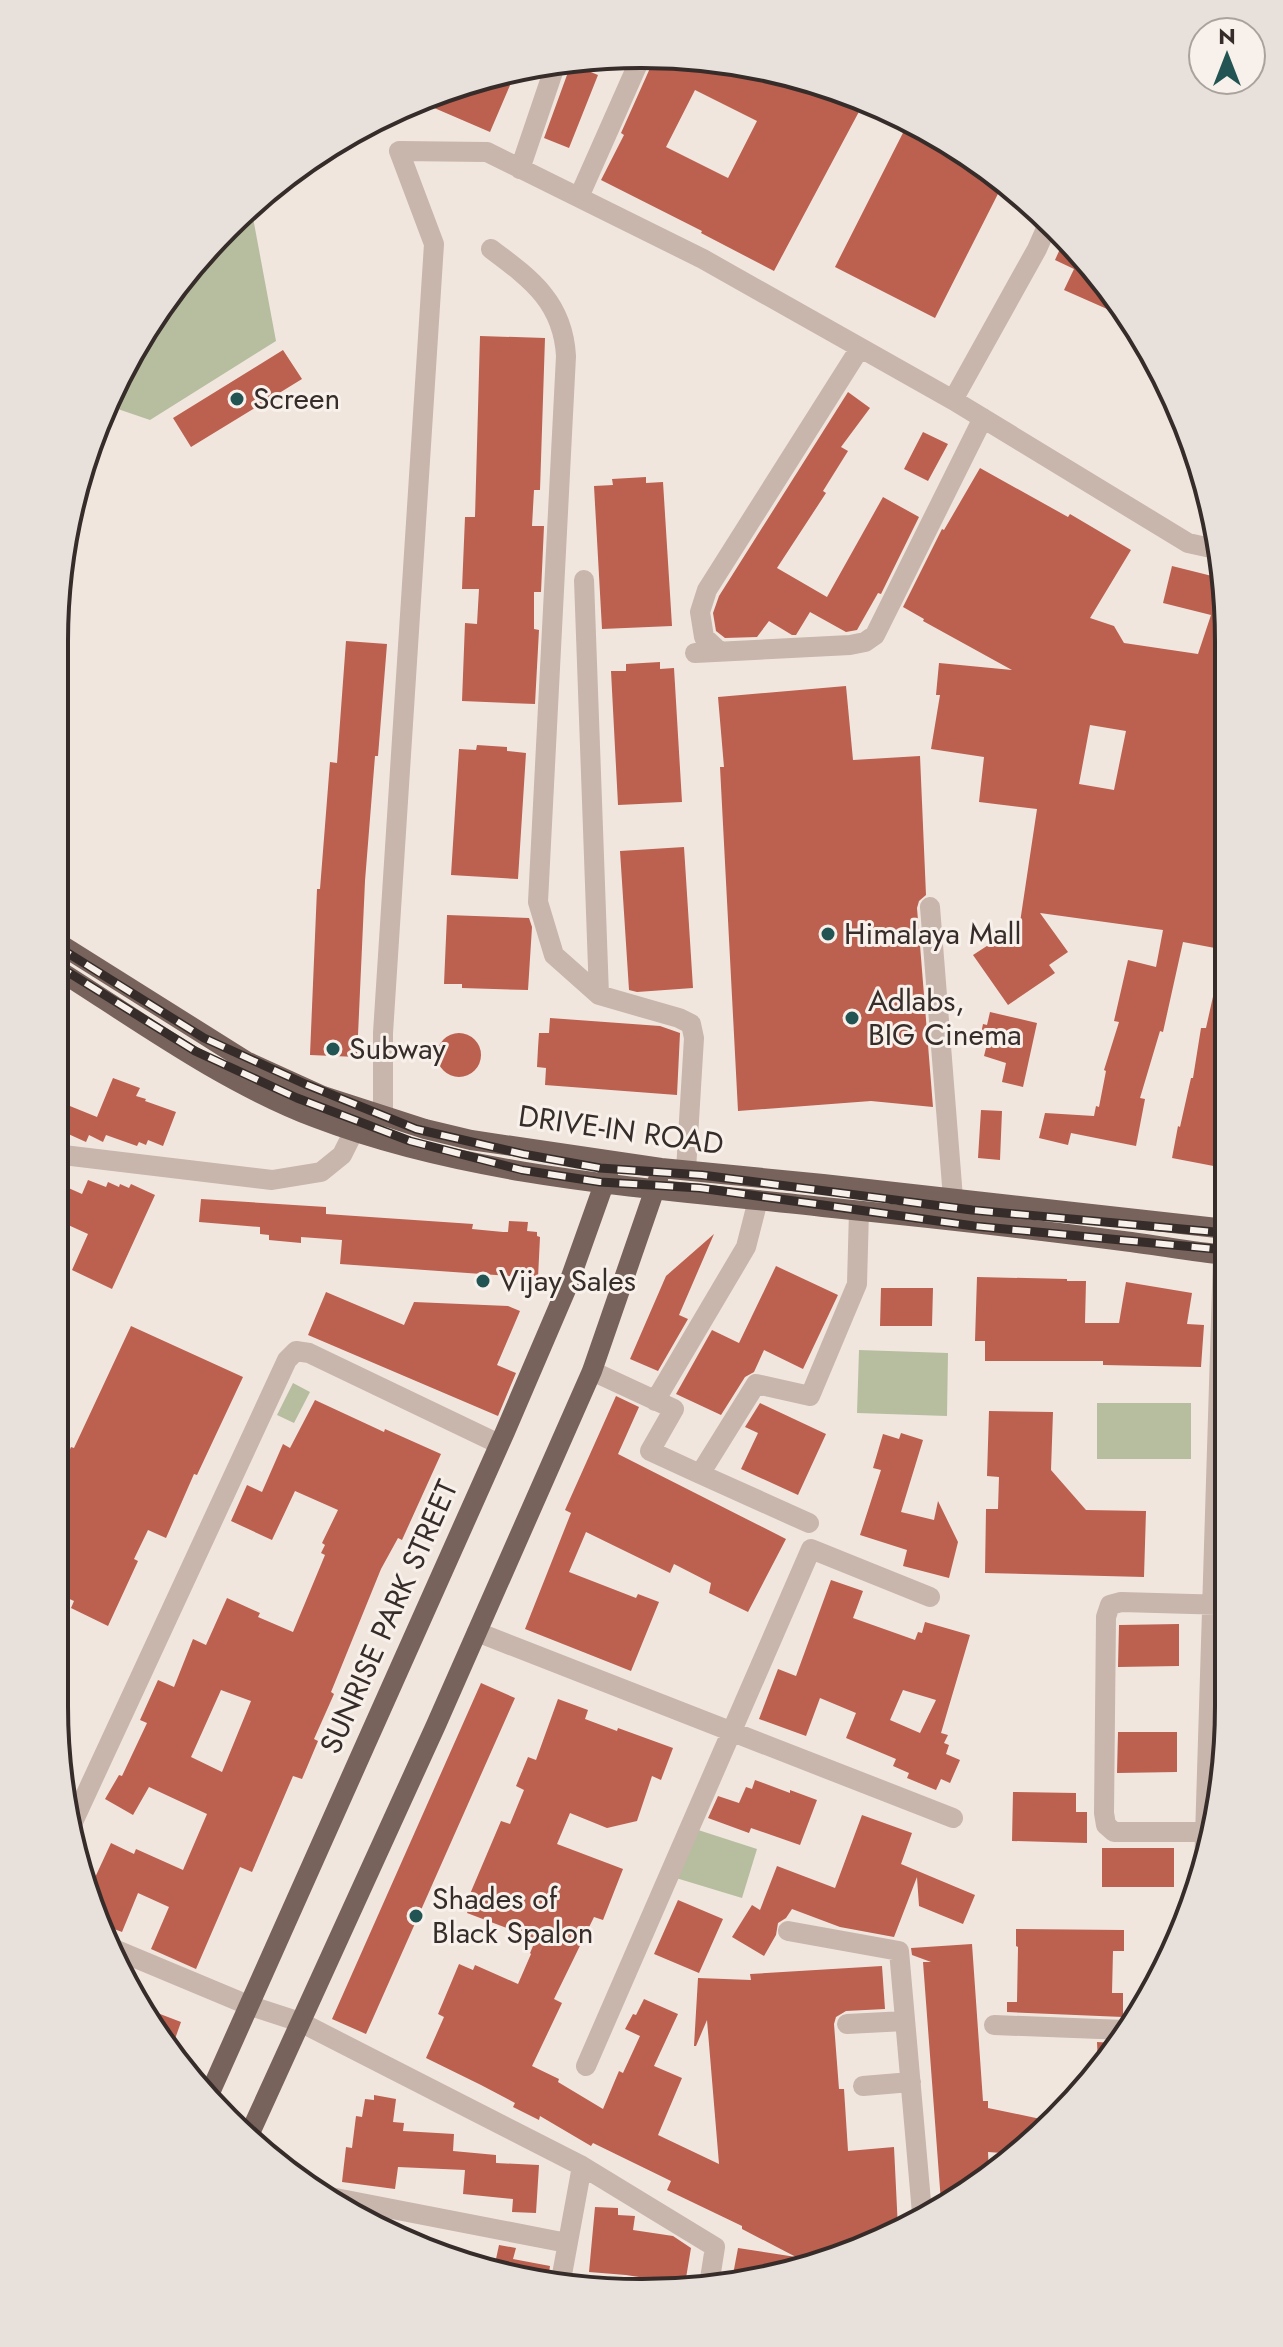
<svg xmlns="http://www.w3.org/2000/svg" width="1283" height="2347" viewBox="0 0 1283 2347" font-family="Jost,sans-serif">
<rect width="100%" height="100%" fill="#f0e6de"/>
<path fill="#b7be9f" d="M 251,207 L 276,341 L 150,420 L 109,406 L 132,348 L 199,254 Z
M 859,1350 L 948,1353 L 947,1416 L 857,1413 Z
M 293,1383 L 310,1392 L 294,1423 L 277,1415 Z
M 1097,1403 L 1191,1403 L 1191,1459 L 1097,1459 Z
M 692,1828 L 757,1849 L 742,1898 L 676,1878 Z"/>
<path fill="#bc6050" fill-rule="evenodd" d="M 655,57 L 718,59 L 820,83 L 862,106 L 774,271 L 701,233 L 702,231 L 601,180 L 624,135 L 621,133 ZM 695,90 L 757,121 L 728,178 L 666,147 Z
M 571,64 L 598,75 L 569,148 L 544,138 Z
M 517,69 L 490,132 L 418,101 L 489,74 Z
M 909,121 L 935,132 L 1004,182 L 935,318 L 835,267 Z
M 1064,240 L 1130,315 L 1132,320 L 1064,290 L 1074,269 L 1055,260 Z
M 480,336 L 545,338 L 540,490 L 534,490 L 532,526 L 544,526 L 541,592 L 534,592 L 534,629 L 539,630 L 535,704 L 462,701 L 465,623 L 477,624 L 479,589 L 462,589 L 465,517 L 475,517 Z
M 283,350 L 302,379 L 191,447 L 173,418 Z
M 848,392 L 870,408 L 841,447 L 848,451 L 823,491 L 826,493 L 777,568 L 827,597 L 883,497 L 919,517 L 881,594 L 878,593 L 857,630 L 846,632 L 810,612 L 796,635 L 792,635 L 769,621 L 757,637 L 725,638 L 716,631 L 713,613 L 719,596 Z
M 923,432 L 948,444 L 928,481 L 904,469 Z
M 980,468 L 1068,517 L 1070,514 L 1131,550 L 1090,618 L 1114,626 L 1124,643 L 1198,654 L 1211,615 L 1163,603 L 1172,566 L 1224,579 L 1225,948 L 1215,946 L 1215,948 L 1183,942 L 1163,1032 L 1160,1031 L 1140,1098 L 1145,1099 L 1136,1146 L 1071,1133 L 1068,1145 L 1039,1138 L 1045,1113 L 1094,1116 L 1096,1106 L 1099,1107 L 1106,1071 L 1104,1070 L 1119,1022 L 1114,1021 L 1128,960 L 1156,967 L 1163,930 L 1040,913 L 1068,952 L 1049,965 L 1055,973 L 1008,1005 L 973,955 L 993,942 L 995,945 L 1019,929 L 1037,809 L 979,802 L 984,757 L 931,749 L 940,695 L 936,695 L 939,663 L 1012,670 L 923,621 L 924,619 L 903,607 L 942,529 L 944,530 ZM 1090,725 L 1126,731 L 1114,790 L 1079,784 Z
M 646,477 L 646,483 L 663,482 L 672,626 L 602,629 L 594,486 L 613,485 L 612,479 Z
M 346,641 L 387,644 L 378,756 L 375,756 L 365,881 L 357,1057 L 310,1055 L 317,889 L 320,889 L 330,762 L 337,763 Z
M 660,662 L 660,669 L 674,668 L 682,802 L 618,805 L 611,671 L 626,671 L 626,664 Z
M 846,686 L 853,760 L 920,756 L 926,895 L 919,901 L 917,908 L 933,1107 L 871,1101 L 738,1111 L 720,767 L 724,767 L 718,697 Z
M 477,745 L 507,747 L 507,751 L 526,753 L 518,879 L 451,875 L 459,749 L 476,750 Z
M 684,847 L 693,988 L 637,992 L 629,990 L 620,851 Z
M 447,915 L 529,918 L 532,927 L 528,990 L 462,988 L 462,984 L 444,984 Z
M 1218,974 L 1225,974 L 1226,1158 L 1224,1168 L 1172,1158 L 1178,1126 L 1180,1127 L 1191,1078 L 1193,1078 L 1201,1028 L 1206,1028 Z
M 990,1012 L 1037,1023 L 1023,1087 L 1002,1082 L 1006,1063 L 984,1056 L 987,1044 L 979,1043 L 983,1024 L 987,1025 Z
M 550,1018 L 660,1026 L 680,1033 L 677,1095 L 545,1085 L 546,1068 L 537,1067 L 538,1048 L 539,1033 L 549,1033 Z
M437 1055a22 22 0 1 1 44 0a22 22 0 1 1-44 0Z
M 113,1078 L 140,1088 L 136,1096 L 146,1099 L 145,1101 L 176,1112 L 163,1146 L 148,1140 L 146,1145 L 139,1142 L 137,1146 L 106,1135 L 103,1142 L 89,1135 L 86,1142 L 55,1128 L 55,1100 L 97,1117 Z
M 981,1110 L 1002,1111 L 1000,1160 L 978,1158 Z
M 88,1180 L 106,1187 L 108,1182 L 119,1187 L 120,1184 L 129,1188 L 131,1184 L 155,1195 L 112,1289 L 72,1270 L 88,1234 L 55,1219 L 55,1182 L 82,1194 Z
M 201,1199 L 326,1207 L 326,1214 L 473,1224 L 472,1229 L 503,1232 L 508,1232 L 509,1221 L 528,1222 L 527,1231 L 537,1232 L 537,1236 L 540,1237 L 538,1278 L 340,1264 L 342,1240 L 301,1237 L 301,1243 L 269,1240 L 269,1235 L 260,1234 L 260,1227 L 199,1222 Z
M 714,1234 L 679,1315 L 688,1319 L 658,1371 L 630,1359 L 666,1276 Z
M 776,1266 L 838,1295 L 803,1369 L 764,1350 L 754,1372 L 745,1377 L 721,1415 L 676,1394 L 712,1330 L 739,1343 Z
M 977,1277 L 1067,1279 L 1067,1281 L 1086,1281 L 1085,1323 L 1119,1323 L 1126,1282 L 1192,1293 L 1187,1324 L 1204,1325 L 1201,1367 L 1103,1365 L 1103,1361 L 985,1361 L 985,1341 L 975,1341 Z
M 881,1288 L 933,1288 L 932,1326 L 880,1326 Z
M 326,1292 L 404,1325 L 414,1302 L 508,1306 L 520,1311 L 497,1365 L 516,1373 L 498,1416 L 308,1335 Z
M 131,1326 L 243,1377 L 197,1475 L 194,1474 L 166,1538 L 148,1530 L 134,1559 L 138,1561 L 108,1626 L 71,1608 L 74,1601 L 54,1592 L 54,1484 L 71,1447 L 74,1448 Z
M 616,1396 L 639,1407 L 618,1454 L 786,1539 L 748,1612 L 709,1593 L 711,1583 L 674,1564 L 670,1573 L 586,1532 L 569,1572 L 636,1598 L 638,1594 L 659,1602 L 631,1671 L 525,1629 L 571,1513 L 565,1510 Z
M 315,1400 L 384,1432 L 385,1429 L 441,1454 L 402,1540 L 398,1538 L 381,1569 L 331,1692 L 334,1694 L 314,1739 L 318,1741 L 302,1779 L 293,1776 L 252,1872 L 240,1867 L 196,1969 L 151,1949 L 169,1907 L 138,1893 L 122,1932 L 101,1924 L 85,1894 L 89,1883 L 92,1884 L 111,1843 L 134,1854 L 136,1849 L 183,1870 L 207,1814 L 149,1787 L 133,1815 L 105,1799 L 119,1775 L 122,1776 L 147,1723 L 140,1720 L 158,1680 L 174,1687 L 193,1639 L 206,1645 L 227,1598 L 260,1613 L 258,1617 L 293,1632 L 325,1555 L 321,1553 L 325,1545 L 322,1543 L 338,1510 L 295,1491 L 272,1540 L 231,1521 L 247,1485 L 262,1492 L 283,1444 L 290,1448 ZM 221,1690 L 251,1701 L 222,1772 L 191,1757 Z
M 760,1403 L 826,1434 L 798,1495 L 741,1469 L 758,1433 L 745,1427 Z
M 989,1411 L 1053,1412 L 1051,1470 L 1086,1510 L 1146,1511 L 1144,1577 L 985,1573 L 986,1509 L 998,1509 L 999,1477 L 987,1476 Z
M 901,1433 L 923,1440 L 901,1512 L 934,1520 L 938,1501 L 958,1542 L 949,1578 L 903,1566 L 907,1550 L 860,1535 L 881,1470 L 873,1468 L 883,1434 L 899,1439 Z
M 831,1580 L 863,1591 L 853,1618 L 915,1640 L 918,1632 L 922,1633 L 925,1622 L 970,1635 L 941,1733 L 948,1735 L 944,1743 L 949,1745 L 946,1754 L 960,1760 L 950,1783 L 941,1779 L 936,1790 L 907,1778 L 909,1773 L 893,1766 L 896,1759 L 846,1738 L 856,1713 L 820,1698 L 806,1736 L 759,1719 L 778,1669 L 796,1676 ZM 903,1690 L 936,1700 L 920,1733 L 890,1720 Z
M 1179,1624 L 1179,1666 L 1118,1667 L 1119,1625 Z
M 481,1683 L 515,1698 L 366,2034 L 332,2019 Z
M 558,1699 L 588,1710 L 585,1719 L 617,1731 L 618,1728 L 673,1748 L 661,1780 L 652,1776 L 637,1821 L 607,1828 L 570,1813 L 557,1844 L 623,1869 L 603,1920 L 594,1917 L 554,1999 L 562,2003 L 532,2066 L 559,2079 L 558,2082 L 603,2109 L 619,2071 L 623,2073 L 640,2036 L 625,2029 L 633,2014 L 636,2015 L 644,1999 L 678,2014 L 654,2066 L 682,2078 L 658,2135 L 719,2164 L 707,2020 L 696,2046 L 694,2046 L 698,1978 L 751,1980 L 750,1974 L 882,1966 L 885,2009 L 846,2011 L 836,2017 L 834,2024 L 839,2089 L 844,2089 L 848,2151 L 894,2147 L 898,2229 L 867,2248 L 732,2280 L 738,2248 L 796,2257 L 742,2229 L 742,2226 L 667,2190 L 671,2181 L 593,2143 L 591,2146 L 540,2116 L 539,2120 L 513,2107 L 515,2103 L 481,2085 L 426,2058 L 444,2017 L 438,2014 L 459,1964 L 473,1970 L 475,1965 L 518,1984 L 531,1954 L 530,1953 L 536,1939 L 467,1913 L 471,1902 L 467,1901 L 501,1821 L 510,1824 L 524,1790 L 516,1786 L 528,1757 L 536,1760 Z
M 1118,1732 L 1177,1732 L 1177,1772 L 1117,1773 Z
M 755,1780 L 790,1793 L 790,1790 L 817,1800 L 800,1845 L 751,1828 L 749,1833 L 708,1818 L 718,1796 L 739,1803 L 746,1787 L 752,1789 Z
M 1013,1792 L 1076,1793 L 1076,1812 L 1087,1812 L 1087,1843 L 1012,1841 Z
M 862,1815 L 912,1833 L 901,1864 L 975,1895 L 963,1924 L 919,1906 L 917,1877 L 894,1937 L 840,1927 L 792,1909 L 786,1918 L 778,1923 L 776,1935 L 764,1956 L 732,1937 L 752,1905 L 760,1910 L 777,1866 L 835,1888 Z
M 1102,1848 L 1174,1848 L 1174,1887 L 1102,1887 Z
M 678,1900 L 723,1919 L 699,1973 L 654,1954 Z
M 1016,1929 L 1124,1930 L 1124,1951 L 1113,1951 L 1112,1993 L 1123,1993 L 1123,2017 L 1007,2012 L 1007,2002 L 1017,2002 L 1018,1947 L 1016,1946 Z
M 972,1944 L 983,2101 L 988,2101 L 988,2108 L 1050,2121 L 1029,2147 L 1017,2154 L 988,2152 L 989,2172 L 941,2202 L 923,1962 L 931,1962 L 912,1955 L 911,1948 Z
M 147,2009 L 181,2022 L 170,2053 L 162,2037 Z
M 1097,2042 L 1115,2043 L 1098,2063 Z
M 374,2095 L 396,2099 L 393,2122 L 404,2123 L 403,2131 L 454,2134 L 453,2151 L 496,2155 L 496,2163 L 539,2165 L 536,2213 L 512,2212 L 513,2199 L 463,2194 L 465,2170 L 398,2167 L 395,2189 L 342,2182 L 346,2147 L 352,2148 L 356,2116 L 362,2117 L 365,2099 L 374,2100 Z
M 595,2207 L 618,2208 L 618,2215 L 635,2216 L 633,2230 L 673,2236 L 691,2248 L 685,2284 L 626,2275 L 589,2272 Z
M 499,2245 L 516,2248 L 513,2259 L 550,2266 L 548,2279 L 493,2273 Z"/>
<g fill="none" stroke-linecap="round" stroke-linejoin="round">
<path stroke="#c8b5ab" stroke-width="20" d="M 520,169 L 556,63
M 579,197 L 641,57
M 491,249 C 531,279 563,302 566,356 L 538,902 L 554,955 L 599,995 L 679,1018 L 691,1024 L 694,1038 L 686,1170
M 953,400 L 1037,249 L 1049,222
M 584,580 L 599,995
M 719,651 L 704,637 L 700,612 L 707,590 L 860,348
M 695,653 L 850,645 L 865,642 L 875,635 L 983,418
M 930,907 L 953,1198
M 383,1117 L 383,1033 L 434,244 L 399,151 L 487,152 L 703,259 L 953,400 L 1188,543 L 1220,550
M 55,1154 L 272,1180 L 321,1172 L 342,1155 L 354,1131
M 592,1371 L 674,1409 L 650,1451 L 700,1474 L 756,1384 L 810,1396 L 857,1284 L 859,1211
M 655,1401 L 746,1247 L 758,1200
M 700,1474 L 809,1523
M 477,1632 L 953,1818
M 73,1822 L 287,1360 L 296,1351 L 309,1353 L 499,1444
M 1206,1832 L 1114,1832 L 1106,1825 L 1104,1813 L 1106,1617 L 1110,1605 L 1121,1602 L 1227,1605
M 1204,1869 L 1223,1255
M 788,1931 L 899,1951 L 922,2213
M 114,1949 L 248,2005 L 300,2022 L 582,2166 L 715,2247 L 709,2285
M 847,2024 L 905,2021
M 994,2025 L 1125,2030
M 586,2066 L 811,1549 L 930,1597
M 863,2086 L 911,2082
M 315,2194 L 567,2243
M 561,2280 L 582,2166"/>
<path stroke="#77625c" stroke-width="20" d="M 55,941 L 246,1061 L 323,1096 L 425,1129 L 471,1140 L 661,1168 L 823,1184 L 1226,1229
M 55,968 C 139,1021 222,1082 316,1118 C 476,1179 654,1188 823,1207 C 923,1217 1023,1228 1123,1241 C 1157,1245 1192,1252 1226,1255
M 209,2095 L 505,1432 L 568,1285 L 609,1170
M 250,2133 L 436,1725 L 592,1371 L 658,1180"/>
<g stroke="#362c29" stroke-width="9">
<path id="rail" d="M 55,945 L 204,1038 L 305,1084 L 416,1129 L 523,1154 L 600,1168 L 702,1175 L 972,1210 L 1226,1233
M 55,964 L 195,1051 L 297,1098 L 410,1141 L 522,1170 L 600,1182 L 700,1188 L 974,1226 L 1226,1250"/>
</g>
<use href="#rail" stroke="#f8f0ea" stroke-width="6" stroke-dasharray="18" stroke-linecap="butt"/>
</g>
<g fill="#225453" stroke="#f8f0ea" stroke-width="3">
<circle cx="237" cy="399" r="8"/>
<circle cx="828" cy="934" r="8"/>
<circle cx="852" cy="1018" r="8"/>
<circle cx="333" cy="1049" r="8"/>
<circle cx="483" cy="1281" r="8"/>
<circle cx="416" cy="1916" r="8"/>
</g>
<g text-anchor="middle" stroke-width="6" stroke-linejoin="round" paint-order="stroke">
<g font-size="30" fill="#362c29" stroke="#f8f0ea" text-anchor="start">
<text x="253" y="409">Screen</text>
<text x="844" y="944">Himalaya Mall</text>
<text x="868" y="1011">Adlabs,<tspan x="868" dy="34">BIG Cinema</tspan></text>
<text x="349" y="1059">Subway</text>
<text x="499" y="1291">Vijay Sales</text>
<text x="432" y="1909">Shades of<tspan x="432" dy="34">Black Spalon</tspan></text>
</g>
<g font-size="30" fill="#362c29" stroke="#f8f0ea">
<text transform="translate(621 1130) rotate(8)" y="10">DRIVE-IN ROAD</text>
<text transform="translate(389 1617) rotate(-66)" y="10">SUNRISE PARK STREET</text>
</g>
</g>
<path d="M0 0H1283V2347H0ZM641 68H642A573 573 0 0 1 1215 641V1706A573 573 0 0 1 642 2279H641A573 573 0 0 1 68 1706V641A573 573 0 0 1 641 68Z" fill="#e8e0db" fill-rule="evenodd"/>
<path fill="none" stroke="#362c29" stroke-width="4" d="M641 68H642A573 573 0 0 1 1215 641V1706A573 573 0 0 1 642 2279H641A573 573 0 0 1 68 1706V641A573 573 0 0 1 641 68Z"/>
<g transform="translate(1227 56)"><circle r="38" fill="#f8f0ea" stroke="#aaa29d" stroke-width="2"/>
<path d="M0-6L14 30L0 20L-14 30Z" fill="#225453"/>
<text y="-12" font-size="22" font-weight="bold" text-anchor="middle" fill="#362c29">N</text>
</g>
</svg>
